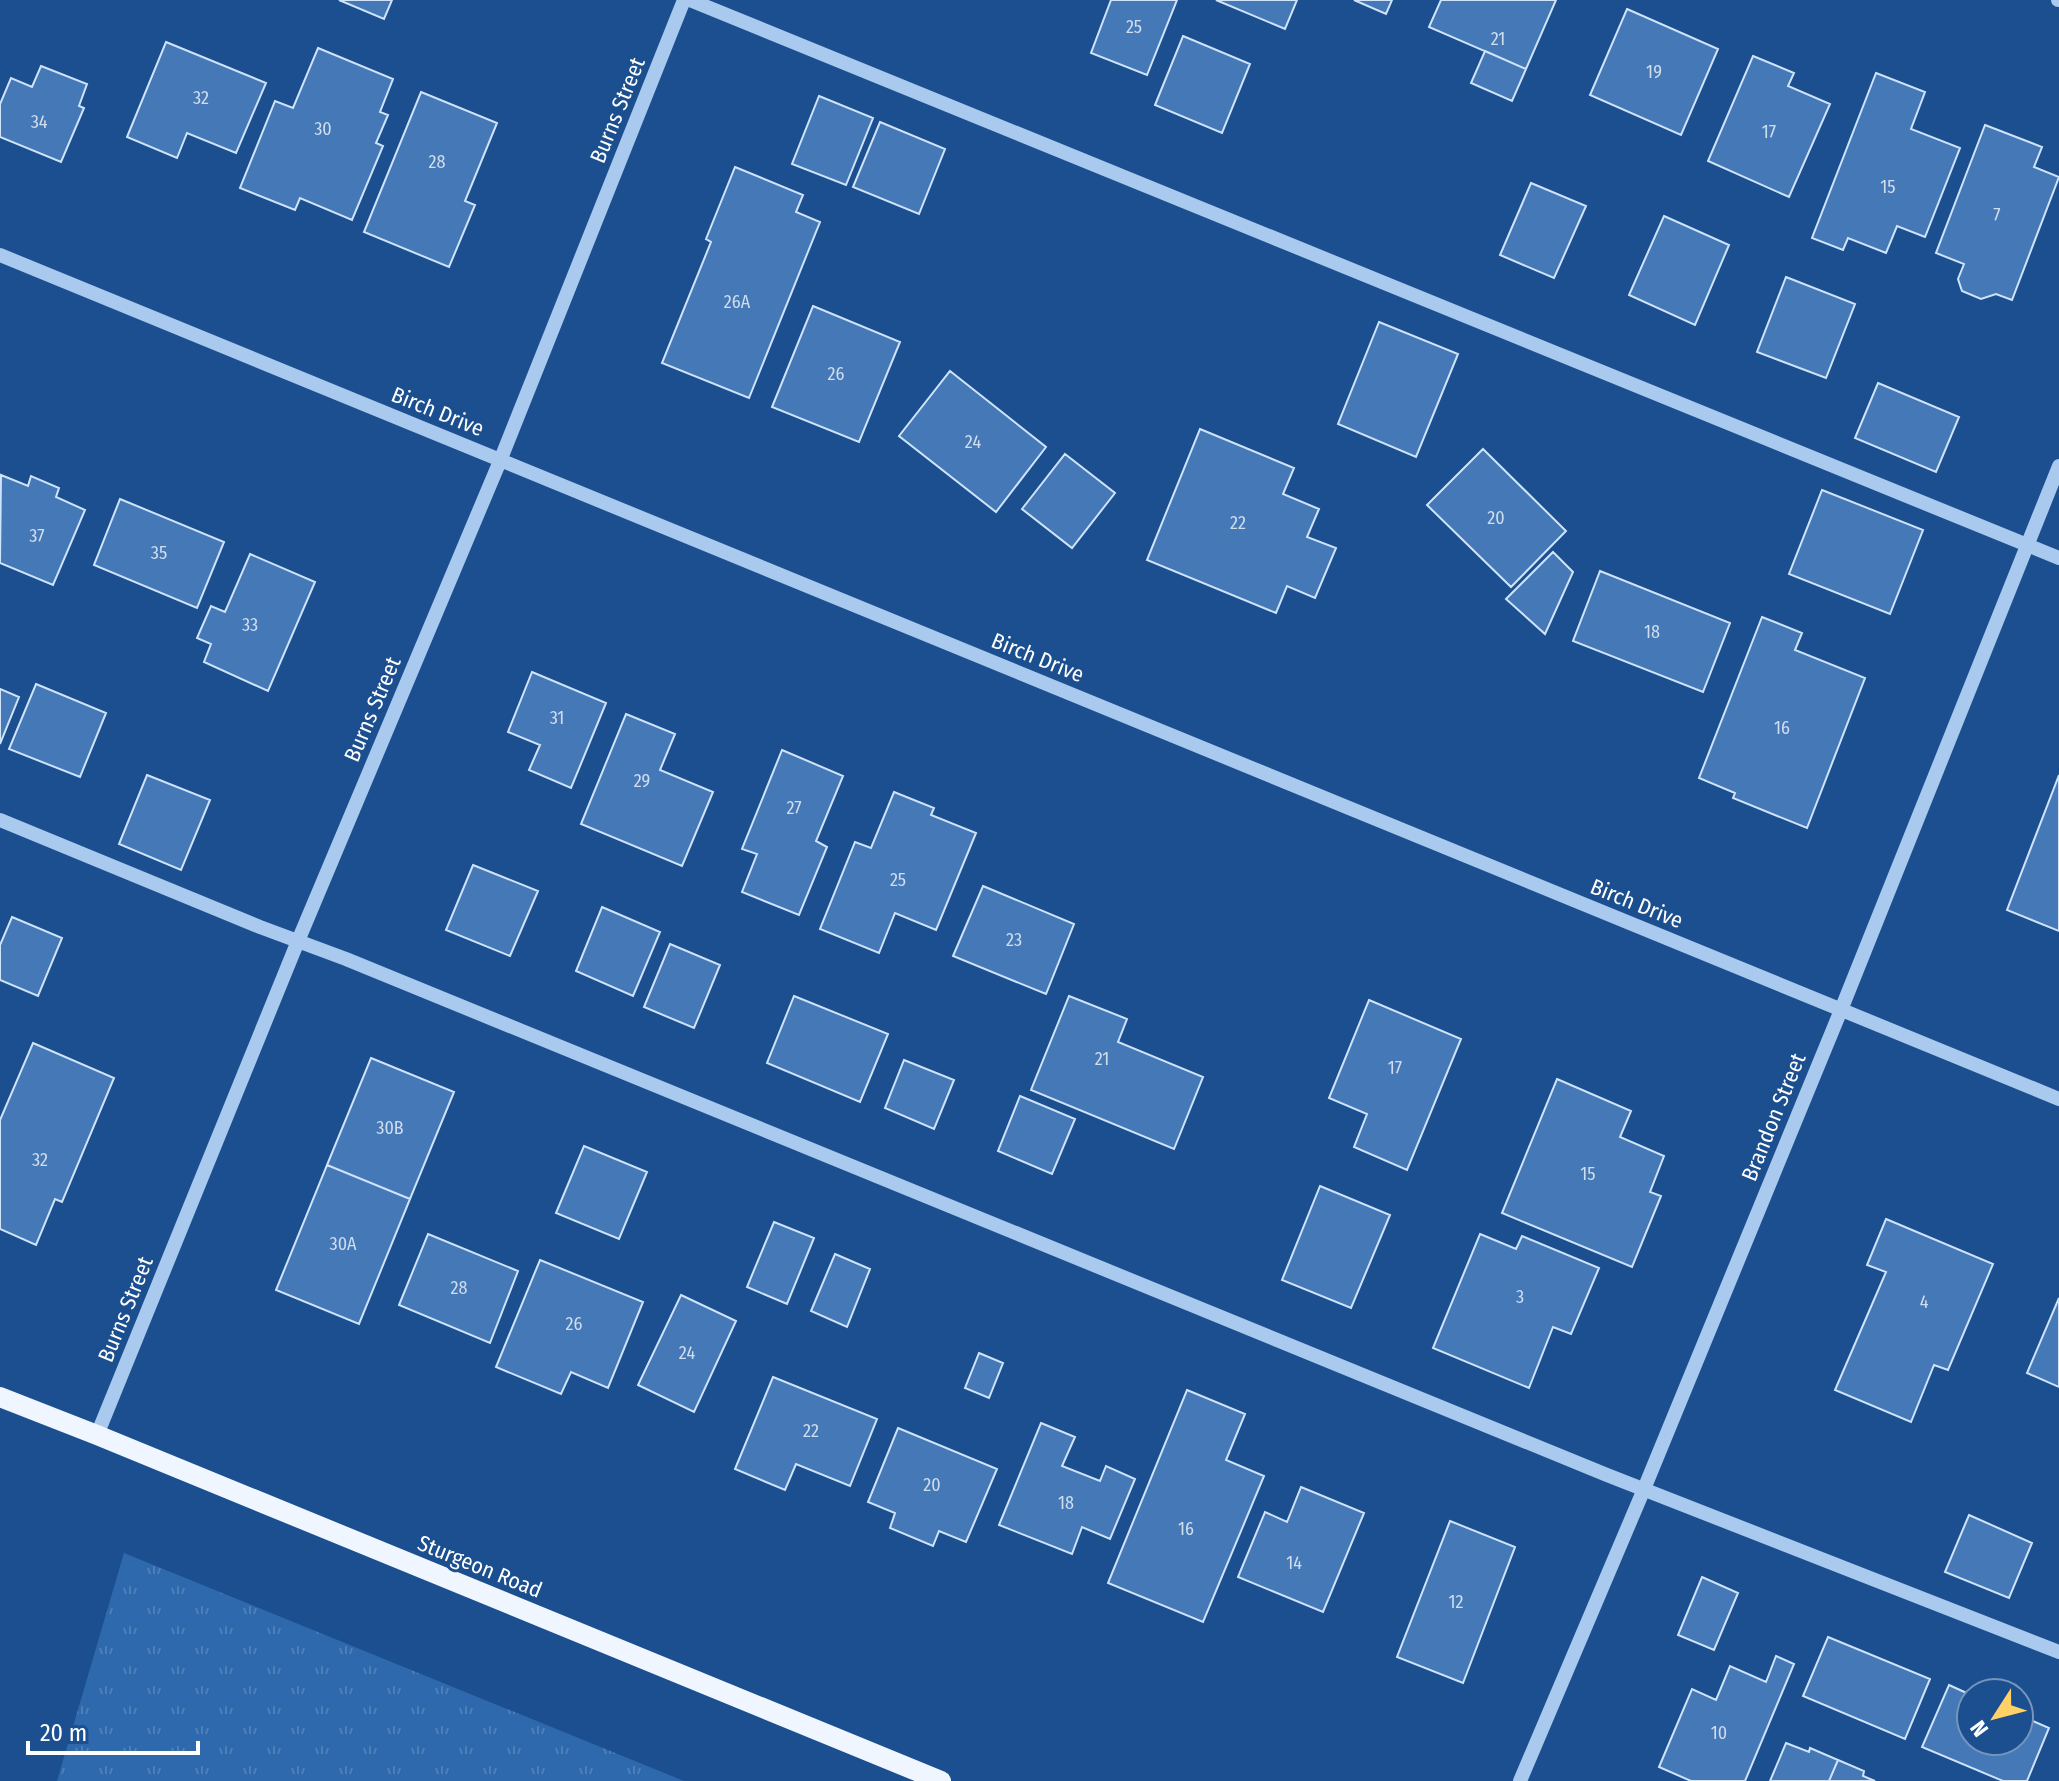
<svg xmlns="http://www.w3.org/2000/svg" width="2059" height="1781" viewBox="0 0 2059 1781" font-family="'Fira Sans Condensed',sans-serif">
<defs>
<pattern id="grass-tufts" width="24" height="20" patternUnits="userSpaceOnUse" patternTransform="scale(2)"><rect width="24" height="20" fill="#2e69ad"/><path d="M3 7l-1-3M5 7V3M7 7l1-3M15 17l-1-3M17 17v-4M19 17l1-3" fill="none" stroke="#4d80b9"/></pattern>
</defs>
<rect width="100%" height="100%" fill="#1b4f8f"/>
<path fill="url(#grass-tufts)" d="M 124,1553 L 684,1781 L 57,1781 Z"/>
<path fill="#4478b7" stroke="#cfe3fa" stroke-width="2" d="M 339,0 L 392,0 L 384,19 Z
M 1111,0 L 1177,0 L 1147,75 L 1091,53 Z
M 1216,0 L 1297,0 L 1285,29 Z
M 1354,0 L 1392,0 L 1386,14 Z
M 1441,0 L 1556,0 L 1526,69 L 1429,27 Z
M 1627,9 L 1718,49 L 1681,135 L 1590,95 Z
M 1183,36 L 1250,64 L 1222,133 L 1155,105 Z
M 166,42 L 266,83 L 236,153 L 187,133 L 177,158 L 127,137 Z
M 318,48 L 393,79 L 380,112 L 388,115 L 376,143 L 383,146 L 352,220 L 300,198 L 295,210 L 240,188 L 275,101 L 293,108 Z
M 1485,51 L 1526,69 L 1512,101 L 1471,83 Z
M 1753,56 L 1794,73 L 1788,86 L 1830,104 L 1789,197 L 1708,161 Z
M 41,66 L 87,84 L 79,106 L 84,108 L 61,162 L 0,137 L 0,104 L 11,78 L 32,87 Z
M 1876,73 L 1925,92 L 1911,129 L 1960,148 L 1925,237 L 1897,226 L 1886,253 L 1848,238 L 1843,250 L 1812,238 Z
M 421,92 L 497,123 L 465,201 L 475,205 L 449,267 L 364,232 Z
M 819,96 L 873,118 L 846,185 L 792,164 Z
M 880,122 L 945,149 L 919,214 L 853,187 Z
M 1985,125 L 2042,147 L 2034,167 L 2059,177 L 2012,300 L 1996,294 L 1981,299 L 1962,291 L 1958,279 L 1964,264 L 1936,253 Z
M 735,167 L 803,195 L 796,212 L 820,222 L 749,398 L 662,363 L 711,242 L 706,239 Z
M 1531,183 L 1586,206 L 1554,278 L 1500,255 Z
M 1664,216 L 1729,245 L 1695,325 L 1629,295 Z
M 1786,277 L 1855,304 L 1826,378 L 1757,352 Z
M 813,306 L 900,342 L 859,442 L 772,407 Z
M 1379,322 L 1458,354 L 1416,457 L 1338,424 Z
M 950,371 L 1046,447 L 996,512 L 899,436 Z
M 1878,383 L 1959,417 L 1936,472 L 1855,438 Z
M 1200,429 L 1294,468 L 1283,494 L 1319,509 L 1307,537 L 1336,548 L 1315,598 L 1287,586 L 1276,613 L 1147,560 Z
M 1483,449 L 1566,531 L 1511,587 L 1427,505 Z
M 1065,454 L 1115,493 L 1072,548 L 1022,509 Z
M 1,475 L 28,486 L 31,476 L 59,488 L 56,497 L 85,510 L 53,585 L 0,563 Z
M 1822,490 L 1923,530 L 1890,614 L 1789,574 Z
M 120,499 L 224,542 L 197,608 L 94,565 Z
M 1553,552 L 1573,572 L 1545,634 L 1506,599 Z
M 250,554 L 315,582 L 268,691 L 204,662 L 211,644 L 197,638 L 211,606 L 225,612 Z
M 1600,571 L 1730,623 L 1703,692 L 1573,641 Z
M 1762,617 L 1802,633 L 1795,650 L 1865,678 L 1807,828 L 1733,798 L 1735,793 L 1699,778 Z
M 532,672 L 606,703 L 571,788 L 529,770 L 540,745 L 508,732 Z
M 36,684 L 106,713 L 80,777 L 9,749 Z
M 0,689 L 19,697 L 0,744 Z
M 626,714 L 675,734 L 660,770 L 713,792 L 682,866 L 581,824 Z
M 782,750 L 843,776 L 816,841 L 827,847 L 799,915 L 742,892 L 757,854 L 742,849 Z
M 147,775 L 210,800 L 181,870 L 119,844 Z
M 2059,775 L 2059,931 L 2007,910 Z
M 894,792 L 934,808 L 931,815 L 976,833 L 936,930 L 895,913 L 879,953 L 820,929 L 855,842 L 871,848 Z
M 473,865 L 538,891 L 510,956 L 446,930 Z
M 983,886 L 1074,924 L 1046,994 L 953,956 Z
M 602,907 L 660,932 L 633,996 L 576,971 Z
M 12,917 L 62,938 L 38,996 L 0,980 L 0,945 Z
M 670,944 L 720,965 L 694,1028 L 644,1007 Z
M 794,996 L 888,1034 L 860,1102 L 767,1063 Z
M 1069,996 L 1127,1019 L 1118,1042 L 1203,1077 L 1174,1149 L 1031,1090 Z
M 1369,1000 L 1461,1039 L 1407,1170 L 1354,1147 L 1367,1114 L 1329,1098 Z
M 33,1043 L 114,1078 L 62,1202 L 55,1199 L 36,1245 L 0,1229 L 0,1120 Z
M 371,1058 L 454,1092 L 410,1199 L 327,1165 Z
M 904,1060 L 954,1080 L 934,1129 L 885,1108 Z
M 1557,1079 L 1631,1111 L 1620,1137 L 1664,1156 L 1650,1192 L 1661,1196 L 1632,1267 L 1502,1213 Z
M 1020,1096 L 1075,1119 L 1052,1174 L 998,1151 Z
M 584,1146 L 647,1172 L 619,1239 L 556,1213 Z
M 327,1165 L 410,1199 L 359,1324 L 276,1290 Z
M 1320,1186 L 1390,1215 L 1351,1308 L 1282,1280 Z
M 1886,1219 L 1993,1264 L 1948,1370 L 1934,1365 L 1911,1422 L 1835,1390 L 1886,1272 L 1867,1265 Z
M 774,1222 L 814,1238 L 787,1304 L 747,1287 Z
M 428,1234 L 518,1271 L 490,1343 L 399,1305 Z
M 1480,1234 L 1516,1249 L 1522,1236 L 1599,1268 L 1571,1334 L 1553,1327 L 1529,1388 L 1433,1348 Z
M 835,1254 L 870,1269 L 847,1327 L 811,1311 Z
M 540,1260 L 643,1302 L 608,1388 L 571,1372 L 561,1394 L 496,1367 Z
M 681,1295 L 736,1321 L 694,1412 L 638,1385 Z
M 2059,1298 L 2059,1387 L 2027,1373 Z
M 979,1353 L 1003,1363 L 989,1398 L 965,1388 Z
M 773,1377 L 877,1419 L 850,1486 L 796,1464 L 785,1490 L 735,1469 Z
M 1187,1390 L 1245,1414 L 1226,1460 L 1264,1476 L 1203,1622 L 1108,1583 Z
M 1041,1423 L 1075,1437 L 1062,1466 L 1100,1481 L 1106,1466 L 1135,1479 L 1110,1539 L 1082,1527 L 1072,1554 L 999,1525 Z
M 898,1428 L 997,1469 L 966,1542 L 939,1531 L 933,1546 L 890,1528 L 895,1513 L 868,1502 Z
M 1301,1487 L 1364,1513 L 1323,1612 L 1238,1577 L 1265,1512 L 1287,1522 Z
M 1969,1515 L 2032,1543 L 2009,1598 L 1945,1572 Z
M 1450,1521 L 1515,1547 L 1463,1683 L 1397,1657 Z
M 1702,1577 L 1738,1593 L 1714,1650 L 1678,1635 Z
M 1828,1637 L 1930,1679 L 1905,1739 L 1803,1696 Z
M 1776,1656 L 1794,1664 L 1745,1781 L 1691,1781 L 1659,1767 L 1692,1689 L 1716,1700 L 1730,1666 L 1766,1682 Z
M 1949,1685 L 1971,1695 L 1971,1741 L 2019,1741 L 2019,1715 L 2049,1728 L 2027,1781 L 2003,1781 L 1922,1747 Z
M 1786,1743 L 1809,1752 L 1810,1748 L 1838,1760 L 1829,1781 L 1770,1781 Z
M 1838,1760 L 1864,1771 L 1863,1776 L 1875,1781 L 1829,1781 Z"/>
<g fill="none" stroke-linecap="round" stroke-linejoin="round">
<path stroke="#a9c9ee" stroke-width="14" d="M 690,0 L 2059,558
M 2058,0 L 2059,0
M 0,255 L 2059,1099
M 0,820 L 260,927 L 346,959 L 1607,1475 L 2059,1652
M 97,1435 L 298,941 L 500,461 L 684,0
M 1520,1781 L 1644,1489 L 1841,1010 L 2059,466"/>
<path stroke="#f0f6ff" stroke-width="20" d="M 0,1397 L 97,1435 L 941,1781"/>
</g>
<g text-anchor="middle" stroke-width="6" stroke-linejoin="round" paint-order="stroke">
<g font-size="18" fill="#d0dded">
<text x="1134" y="33">25</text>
<text x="1498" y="45">21</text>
<text x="1654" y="78">19</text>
<text x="201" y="104">32</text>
<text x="39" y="128">34</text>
<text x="323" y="135">30</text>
<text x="1769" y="138">17</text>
<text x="437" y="168">28</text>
<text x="1888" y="193">15</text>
<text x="1997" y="221">7</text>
<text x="737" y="308">26A</text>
<text x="836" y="380">26</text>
<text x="973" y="448">24</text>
<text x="1496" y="524">20</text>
<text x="1238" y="529">22</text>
<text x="37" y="542">37</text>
<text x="159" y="559">35</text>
<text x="250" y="631">33</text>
<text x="1652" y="638">18</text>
<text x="557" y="724">31</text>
<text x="1782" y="734">16</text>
<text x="642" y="787">29</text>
<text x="794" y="814">27</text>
<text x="898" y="886">25</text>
<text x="1014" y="946">23</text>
<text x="1102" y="1065">21</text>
<text x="1395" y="1074">17</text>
<text x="390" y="1134">30B</text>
<text x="40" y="1166">32</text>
<text x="1588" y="1180">15</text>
<text x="343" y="1250">30A</text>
<text x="459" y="1294">28</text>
<text x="1520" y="1303">3</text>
<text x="1924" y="1308">4</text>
<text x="574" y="1330">26</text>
<text x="687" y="1359">24</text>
<text x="811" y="1437">22</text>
<text x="932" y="1491">20</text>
<text x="1066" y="1509">18</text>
<text x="1186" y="1535">16</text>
<text x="1294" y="1569">14</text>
<text x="1456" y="1608">12</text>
<text x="1719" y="1739">10</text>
</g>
<g font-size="22" fill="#fff" stroke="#1b4f8f">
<text transform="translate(617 110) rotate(-68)" y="8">Burns Street</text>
<text transform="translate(438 411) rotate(22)" y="8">Birch Drive</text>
<text transform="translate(1038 657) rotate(22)" y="8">Birch Drive</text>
<text transform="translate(372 709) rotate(-67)" y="8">Burns Street</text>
<text transform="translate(1637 903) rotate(22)" y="8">Birch Drive</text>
<text transform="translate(1773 1117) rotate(-68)" y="8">Brandon Street</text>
<text transform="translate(125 1309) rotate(-68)" y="8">Burns Street</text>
<text transform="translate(480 1566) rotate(22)" y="8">Sturgeon Road</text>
</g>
</g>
<g transform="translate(1995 1717) rotate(234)"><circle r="38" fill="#1b4f8f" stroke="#7695bc" stroke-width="2"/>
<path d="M0-6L14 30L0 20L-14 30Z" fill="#ffd166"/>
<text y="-12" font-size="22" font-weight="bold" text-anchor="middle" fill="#ffffff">N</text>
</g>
<path d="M28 1741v12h170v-12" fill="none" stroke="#ffffff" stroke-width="4"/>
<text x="40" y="1741" font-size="24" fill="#ffffff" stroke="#1b4f8f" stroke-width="6" paint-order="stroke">20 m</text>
</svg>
